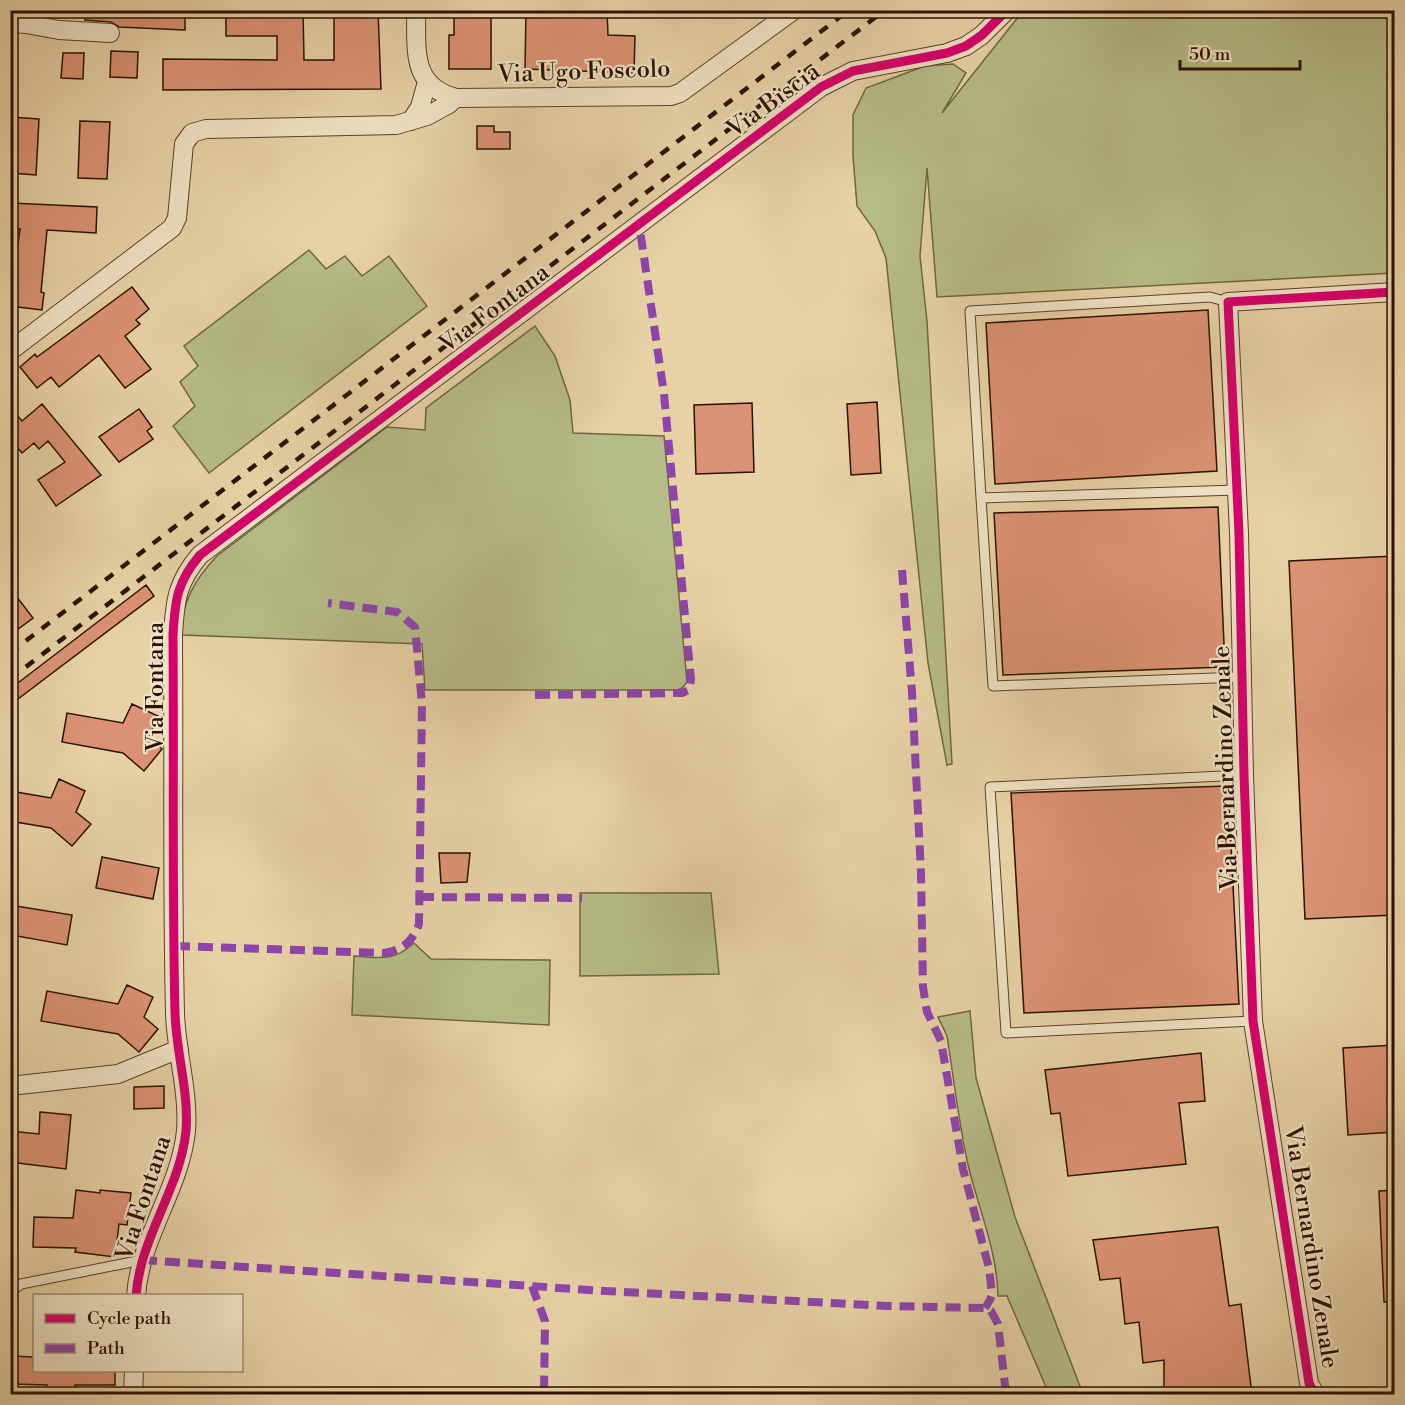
<svg xmlns="http://www.w3.org/2000/svg" width="1405" height="1405" viewBox="0 0 1405 1405" font-family="'Libre Bodoni',serif">
<rect width="100%" height="100%" fill="#e7d2a6"/>
<filter id="stains"><feTurbulence type="fractalNoise" baseFrequency=".00333" numOctaves="4"/><feColorMatrix values="0 0 0 0 .2 0 0 0 0 .09 0 0 0 0 .02 0 0 0 .5 -.17"/></filter>
<radialGradient id="worn" r=".72"><stop offset=".6" stop-color="#630" stop-opacity="0"/><stop offset="1" stop-color="#630" stop-opacity=".3"/></radialGradient>
<path fill="#b6bc87" stroke="#706644" stroke-width="1.5" d="M 1023,11 L 1394,11 L 1394,273 L 937,297 L 927,168 L 920,256 L 927,321 L 952,764 L 947,765 L 928,663 L 886,258 L 875,231 L 857,206 L 853,156 L 853,115 L 866,88 L 925,66 L 953,64 L 966,73 L 942,113 Z
M 309,250 L 326,269 L 345,256 L 362,276 L 389,256 L 427,306 L 209,473 L 173,426 L 195,406 L 180,382 L 198,366 L 184,346 Z
M 535,326 L 555,356 L 570,400 L 573,433 L 664,436 L 687,682 L 682,688 L 677,690 L 425,690 L 422,644 L 181,635 C 181,603 195,579 217,556 L 387,427 L 425,430 L 426,408 Z
M 580,893 L 711,893 L 719,974 L 580,976 Z
M 414,943 L 431,959 L 550,960 L 549,1025 L 352,1015 L 354,956 C 380,958 393,962 414,943 Z
M 970,1011 L 976,1078 L 1015,1217 L 1083,1394 L 1049,1394 L 1007,1296 L 998,1296 C 997,1252 980,1212 969,1169 C 959,1126 954,1080 947,1036 L 938,1017 Z"/>
<path fill="#dc9274" stroke="#2b1100" stroke-width="1.5" d="M 85,10 L 185,10 L 185,30 L 119,27 L 111,22 L 85,20 Z
M 226,10 L 303,10 L 304,60 L 334,60 L 334,10 L 378,10 L 381,89 L 163,90 L 163,59 L 277,60 L 277,36 L 226,36 Z
M 454,10 L 491,10 L 491,69 L 449,69 L 449,35 L 454,35 Z
M 526,10 L 607,10 L 608,35 L 635,36 L 634,73 L 525,69 Z
M 111,51 L 138,52 L 137,78 L 110,77 Z
M 63,53 L 84,53 L 83,79 L 61,78 Z
M 10,117 L 39,119 L 36,175 L 10,173 Z
M 80,121 L 110,122 L 107,179 L 78,178 Z
M 477,126 L 494,126 L 494,132 L 510,132 L 510,149 L 477,149 Z
M 10,203 L 97,207 L 96,233 L 47,230 L 41,292 L 44,293 L 42,310 L 10,306 L 10,260 L 16,260 L 20,229 L 10,228 Z
M 132,287 L 149,309 L 136,320 L 140,324 L 125,336 L 151,369 L 125,388 L 99,355 L 59,387 L 51,377 L 37,388 L 20,367 L 35,354 L 37,357 Z
M 1208,310 L 1217,471 L 995,484 L 986,323 Z
M 877,402 L 881,473 L 851,475 L 847,404 Z
M 752,403 L 754,472 L 696,474 L 694,405 Z
M 42,404 L 101,475 L 56,506 L 38,480 L 65,462 L 48,441 L 39,449 L 34,443 L 22,453 L 18,448 L 10,455 L 10,407 L 22,421 Z
M 139,409 L 152,427 L 147,431 L 153,439 L 119,462 L 99,437 Z
M 1218,507 L 1225,667 L 1003,675 L 994,513 Z
M 1395,556 L 1395,915 L 1305,919 L 1289,561 Z
M 146,585 L 154,596 L 10,705 L 10,689 Z
M 10,588 L 33,618 L 10,635 Z
M 132,704 L 158,716 L 149,736 L 162,749 L 144,771 L 123,753 L 62,742 L 67,713 L 123,723 Z
M 59,779 L 85,791 L 76,812 L 91,824 L 72,846 L 51,828 L 10,821 L 10,791 L 51,798 Z
M 1228,786 L 1239,1004 L 1024,1013 L 1011,793 Z
M 439,853 L 470,853 L 467,882 L 441,883 Z
M 102,857 L 159,868 L 153,899 L 96,888 Z
M 16,906 L 72,915 L 67,945 L 11,935 Z
M 127,985 L 153,997 L 144,1017 L 158,1029 L 139,1052 L 118,1034 L 41,1021 L 47,991 L 118,1004 Z
M 1395,1045 L 1395,1132 L 1348,1135 L 1343,1048 Z
M 1201,1053 L 1205,1101 L 1179,1103 L 1186,1164 L 1068,1176 L 1060,1113 L 1051,1114 L 1045,1070 Z
M 164,1086 L 164,1108 L 134,1109 L 134,1087 Z
M 40,1112 L 71,1115 L 66,1169 L 10,1162 L 10,1131 L 39,1134 Z
M 76,1190 L 100,1193 L 100,1190 L 131,1193 L 127,1225 L 119,1224 L 115,1257 L 75,1252 L 76,1248 L 33,1247 L 34,1217 L 73,1218 Z
M 1395,1190 L 1395,1302 L 1384,1302 L 1379,1191 Z
M 1218,1227 L 1229,1306 L 1241,1304 L 1252,1395 L 1164,1395 L 1164,1360 L 1143,1363 L 1139,1322 L 1125,1324 L 1120,1278 L 1100,1280 L 1093,1240 Z
M 10,1356 L 34,1357 L 34,1371 L 115,1371 L 115,1385 L 75,1385 L 75,1395 L 47,1395 L 47,1385 L 10,1384 Z"/>
<g fill="none" stroke-linecap="round" stroke-linejoin="round">
<g stroke="#5a412a" stroke-width="11">
<path id="service" d="M 1228,302 L 1210,297 L 970,311 L 981,498 L 1237,490
M 981,498 L 993,686 L 1242,677
M 1244,775 L 990,787 L 1006,1033 L 1253,1021
M 10,1292 L 21,1284 L 142,1260"/>
</g>
<g stroke="#5a412a" stroke-width="20">
<path id="minor" d="M 416,10 C 417,49 410,86 456,98 L 671,96 L 680,93 L 794,10
M 10,23 L 26,24 L 59,30 L 110,33
M 411,121 L 420,107 L 427,82
M 10,351 L 172,228 L 177,218 L 184,144 L 192,133 L 206,129 L 396,125 L 427,116 L 449,104 L 456,98
M 10,1086 L 118,1074 L 179,1049
M 136,1296 C 140,1237 180,1189 186,1131 C 189,1091 176,1052 175,1013 C 172,887 174,761 173,635 C 175,600 177,582 200,555 L 821,87 L 853,71 L 947,53 L 966,46 L 982,35 L 1007,10
M 133,1394 L 134,1370
M 1315,1394 L 1309,1383 L 1253,1021 L 1244,775 L 1239,533 L 1228,302 L 1394,292"/>
</g>
<use href="#service" stroke="#efe2c5" stroke-width="9"/>
<use href="#minor" stroke="#efe2c5" stroke-width="18"/>
<path stroke="#2b1100" stroke-width="4.5" stroke-dasharray="10 10" stroke-linecap="butt" d="M 10,653 L 849,10
M 10,679 L 885,10"/>
<path stroke="#8e44ad" stroke-width="8" stroke-dasharray="15 8" stroke-linecap="butt" d="M 902,570 L 912,692 L 921,873 L 923,987 L 927,1012 L 941,1041 L 963,1169 L 989,1268 L 992,1294 L 990,1300 L 985,1308
M 535,695 L 682,693 L 689,690 L 691,680 L 664,394 L 639,223
M 419,897 L 582,898
M 175,946 L 384,953 C 403,950 412,942 419,924 L 422,704 L 415,627 L 397,612 L 328,603
M 142,1260 L 605,1291 L 887,1306 L 985,1308 L 991,1311 L 998,1324 L 1006,1394
M 532,1286 L 545,1321 L 544,1394"/>
<g stroke="#efe2c5" stroke-width="13">
<path id="cycleway" d="M 136,1296 C 140,1237 180,1189 186,1131 C 189,1091 176,1052 175,1013 C 172,887 174,761 173,635 C 175,600 177,582 200,555 L 821,87 L 853,71 L 947,53 L 966,46 L 982,35 L 1007,10
M 1315,1394 L 1309,1383 L 1253,1021 L 1244,775 L 1239,533 L 1228,302 L 1394,292"/>
</g>
<use href="#cycleway" stroke="#d6006c" stroke-width="9"/>
</g>
<g text-anchor="middle" stroke-width="4.5" stroke-linejoin="round" paint-order="stroke">
<g font-size="24" fill="#2b1100" stroke="#efe2c5">
<text transform="translate(584 71) rotate(-2)" y="8">Via Ugo Foscolo</text>
<text transform="translate(773 100) rotate(-36)" y="8">Via Biscia</text>
<text transform="translate(494 308) rotate(-37)" y="8">Via Fontana</text>
<text transform="translate(155 687) rotate(-90)" y="8">Via Fontana</text>
<text transform="translate(1225 768) rotate(-92)" y="8">Via Bernardino Zenale</text>
<text transform="translate(143 1198) rotate(-72)" y="8">Via Fontana</text>
<text transform="translate(1312 1247) rotate(81)" y="8">Via Bernardino Zenale</text>
</g>
</g>
<rect width="1405" height="1405" fill="none" stroke="#e7d2a6" stroke-width="36"/>
<rect x="12" y="12" width="1381" height="1381" fill="none" stroke="#2b1100" stroke-width="3"/>
<rect x="18" y="18" width="1369" height="1369" fill="none" stroke="#2b1100" stroke-width="1.5"/>
<rect x="33" y="1294" width="210" height="78" fill="#efe2c5" stroke="#a18e76" stroke-width="1.5"/>
<rect x="45" y="1314" width="30" height="9" fill="#d6006c" stroke="#a18e76" stroke-width="1.5"/>
<text x="87" y="1324" font-size="18" fill="#2b1100">Cycle path</text>
<rect x="45" y="1344" width="30" height="9" fill="#8e44ad" stroke="#a18e76" stroke-width="1.5"/>
<text x="87" y="1354" font-size="18" fill="#2b1100">Path</text>
<path d="M1180 60v9h120v-9" fill="none" stroke="#2b1100" stroke-width="3"/>
<text x="1189" y="60" font-size="18" fill="#2b1100" stroke="#efe2c5" stroke-width="4.5" paint-order="stroke">50 m</text>
<rect width="100%" height="100%" filter="url(#stains)"/>
<rect width="100%" height="100%" fill="url(#worn)"/>
</svg>
